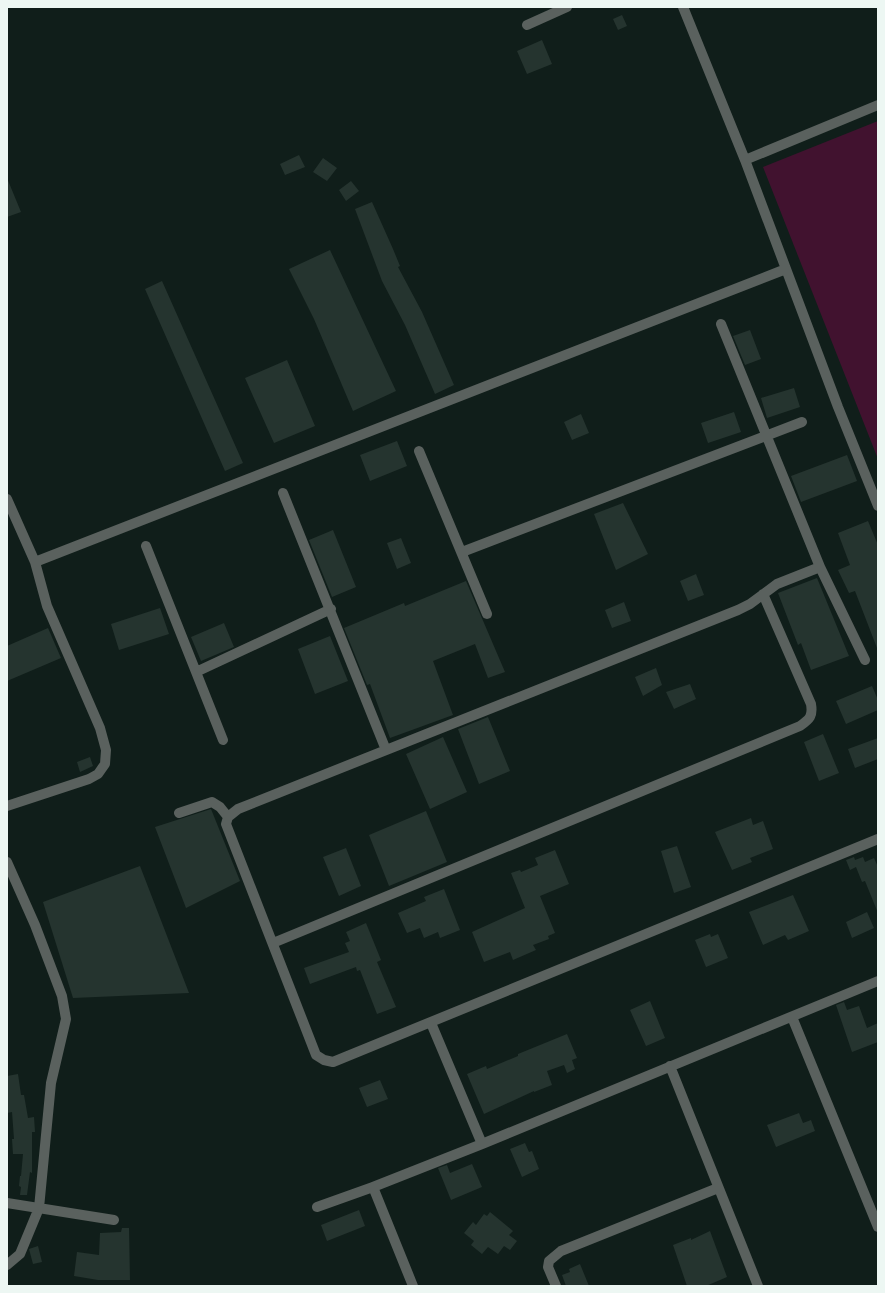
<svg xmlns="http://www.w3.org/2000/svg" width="885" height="1293" viewBox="0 0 885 1293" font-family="'Work Sans',sans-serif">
<rect width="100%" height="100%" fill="#101e1a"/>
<path fill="#41122f" d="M 878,121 L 878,459 L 763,167 Z"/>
<path fill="#25342f" d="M 622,15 L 627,26 L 618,30 L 613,19 Z
M 542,40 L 552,64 L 527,74 L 517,51 Z
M 299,155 L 305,167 L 285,175 L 280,164 Z
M 323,158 L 337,168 L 327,181 L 313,172 Z
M 7,178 L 21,212 L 7,217 Z
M 351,181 L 359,191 L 346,201 L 339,190 Z
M 372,202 L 393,249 L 400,266 L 398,267 L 422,312 L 454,385 L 435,394 L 405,325 L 382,281 L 355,209 Z
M 330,250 L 396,391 L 353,411 L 314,319 L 289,269 Z
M 162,281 L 243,463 L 225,471 L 145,289 Z
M 750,330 L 761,359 L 745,365 L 733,336 Z
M 287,360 L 315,426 L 274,443 L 245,378 Z
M 794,388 L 800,407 L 767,418 L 761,398 Z
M 734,412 L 741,432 L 708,443 L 701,423 Z
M 581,414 L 589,433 L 572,440 L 564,422 Z
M 397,441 L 407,466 L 370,481 L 360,455 Z
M 847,455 L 857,481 L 801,502 L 791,476 Z
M 623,503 L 648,554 L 616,570 L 594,514 Z
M 868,521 L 878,545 L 877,648 L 855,591 L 849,593 L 838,570 L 850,565 L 838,533 Z
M 333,530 L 356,587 L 332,597 L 309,540 Z
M 401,538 L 411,563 L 397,569 L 387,543 Z
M 696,574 L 704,595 L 688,601 L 680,581 Z
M 817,578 L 849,656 L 811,670 L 801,643 L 798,645 L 778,593 Z
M 466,581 L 505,672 L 488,678 L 475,644 L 433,661 L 453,715 L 390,738 L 370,684 L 367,685 L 344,628 L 404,603 L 405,606 Z
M 624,602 L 631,621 L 612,628 L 605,610 Z
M 160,608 L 169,634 L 119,650 L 111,624 Z
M 224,623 L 234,647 L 201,661 L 191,637 Z
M 48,628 L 61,658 L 7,681 L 7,646 Z
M 330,636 L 348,681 L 315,694 L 298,649 Z
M 656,668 L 662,685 L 643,696 L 635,677 Z
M 690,684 L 696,699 L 674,709 L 666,692 Z
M 872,686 L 878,700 L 878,710 L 846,724 L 836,701 Z
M 488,717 L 510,771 L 479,784 L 458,729 Z
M 823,734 L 839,773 L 819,781 L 804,742 Z
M 443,737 L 467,792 L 430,809 L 406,754 Z
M 878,738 L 878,759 L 855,768 L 848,749 Z
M 90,757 L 93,766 L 80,772 L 77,762 Z
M 211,809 L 240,881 L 186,908 L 155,827 Z
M 426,811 L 447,862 L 389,886 L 369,835 Z
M 751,818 L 753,825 L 763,821 L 773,849 L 750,858 L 752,862 L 732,870 L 715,832 Z
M 677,846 L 691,887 L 674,893 L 661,851 Z
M 346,848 L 361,886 L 339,896 L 323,857 Z
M 555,850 L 569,884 L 540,896 L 555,933 L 548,936 L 549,939 L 533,945 L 536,950 L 513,960 L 510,952 L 484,962 L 472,932 L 525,908 L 511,873 L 520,870 L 521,872 L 538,865 L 535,858 Z
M 854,857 L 855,860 L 863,857 L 865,862 L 874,858 L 878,867 L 878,913 L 865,881 L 862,882 L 856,867 L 850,870 L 846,860 Z
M 140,866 L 189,993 L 73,998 L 43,902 Z
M 444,889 L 460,930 L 440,938 L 438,932 L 424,938 L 420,928 L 407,933 L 398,913 L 426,901 L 424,897 Z
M 793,895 L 809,931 L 788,940 L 785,935 L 763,945 L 749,912 Z
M 867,912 L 874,928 L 852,938 L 846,922 Z
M 366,923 L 381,960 L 377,962 L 396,1007 L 377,1014 L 360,970 L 357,971 L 356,967 L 310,984 L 304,968 L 349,952 L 345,943 L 350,941 L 346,932 Z
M 710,934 L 711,937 L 718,934 L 728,958 L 706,967 L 695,940 Z
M 650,1001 L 665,1038 L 646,1046 L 630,1010 Z
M 844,1002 L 847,1010 L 859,1006 L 867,1028 L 878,1023 L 878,1042 L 852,1052 L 836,1005 Z
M 567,1034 L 577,1058 L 572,1060 L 575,1069 L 567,1073 L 564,1065 L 547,1071 L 552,1085 L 534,1092 L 534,1091 L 484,1114 L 467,1074 L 486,1066 L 487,1069 L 518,1056 L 518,1054 Z
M 18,1074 L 21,1095 L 24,1095 L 28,1118 L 34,1117 L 35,1132 L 32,1132 L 32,1173 L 30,1172 L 27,1195 L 20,1195 L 21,1187 L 19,1186 L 20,1176 L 21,1176 L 23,1154 L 13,1154 L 12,1139 L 14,1139 L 12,1112 L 7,1113 L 7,1076 Z
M 380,1080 L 388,1099 L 367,1107 L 359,1088 Z
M 799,1113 L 803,1123 L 811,1120 L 815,1131 L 776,1147 L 767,1125 Z
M 525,1143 L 529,1152 L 532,1151 L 539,1169 L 522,1177 L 510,1149 Z
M 472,1164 L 482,1187 L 451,1200 L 438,1168 L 447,1165 L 450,1173 Z
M 359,1210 L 365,1226 L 327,1241 L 321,1225 Z
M 490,1212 L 513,1231 L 509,1235 L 517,1241 L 510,1250 L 504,1246 L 498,1254 L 488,1247 L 482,1254 L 471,1245 L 474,1241 L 464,1233 L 473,1222 L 476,1225 L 484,1214 L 487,1216 Z
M 122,1228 L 129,1228 L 130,1280 L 98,1280 L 74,1276 L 77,1252 L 99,1255 L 100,1233 L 121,1232 Z
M 710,1231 L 727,1277 L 706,1286 L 687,1286 L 673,1245 L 691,1238 L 691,1240 Z
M 38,1246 L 42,1262 L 33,1264 L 29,1249 Z
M 580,1264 L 589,1286 L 566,1286 L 562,1275 L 570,1272 L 569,1269 Z"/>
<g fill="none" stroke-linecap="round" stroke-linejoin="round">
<path stroke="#5a615e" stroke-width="10" d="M 683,7 L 745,160 L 838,407 L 878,506
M 527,25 L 567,7
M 745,160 L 878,105
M 721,324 L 820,567
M 419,451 L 487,614
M 283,493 L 386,750
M 7,499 L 35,562 L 786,269
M 146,546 L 223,740
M 462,552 L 802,422
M 865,660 L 820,567 L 777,584 L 750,604 L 738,610 L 238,809 L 228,817 L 226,824 L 316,1055 L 324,1060 L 333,1062 L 878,839
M 196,672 L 331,609
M 7,806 L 89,779 L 98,774 L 105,764 L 106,750 L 100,728 L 47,606 L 35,562
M 179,813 L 212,802 L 220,807 L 228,817
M 7,862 L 35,925 L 62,996 L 66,1019 L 51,1083 L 39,1208 L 20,1254 L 7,1265
M 273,943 L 800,726 C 810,719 813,716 811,704 L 763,594
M 792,1017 L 878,1227
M 431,1023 L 482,1144
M 670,1066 L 758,1286
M 373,1187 L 413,1286
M 7,1203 L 114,1220
M 317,1207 L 373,1187 L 482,1144 L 878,981
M 556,1286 L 548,1267 L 549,1261 L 561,1251 L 718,1188"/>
</g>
<rect width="885" height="1293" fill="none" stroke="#edf7f3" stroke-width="16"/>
</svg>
